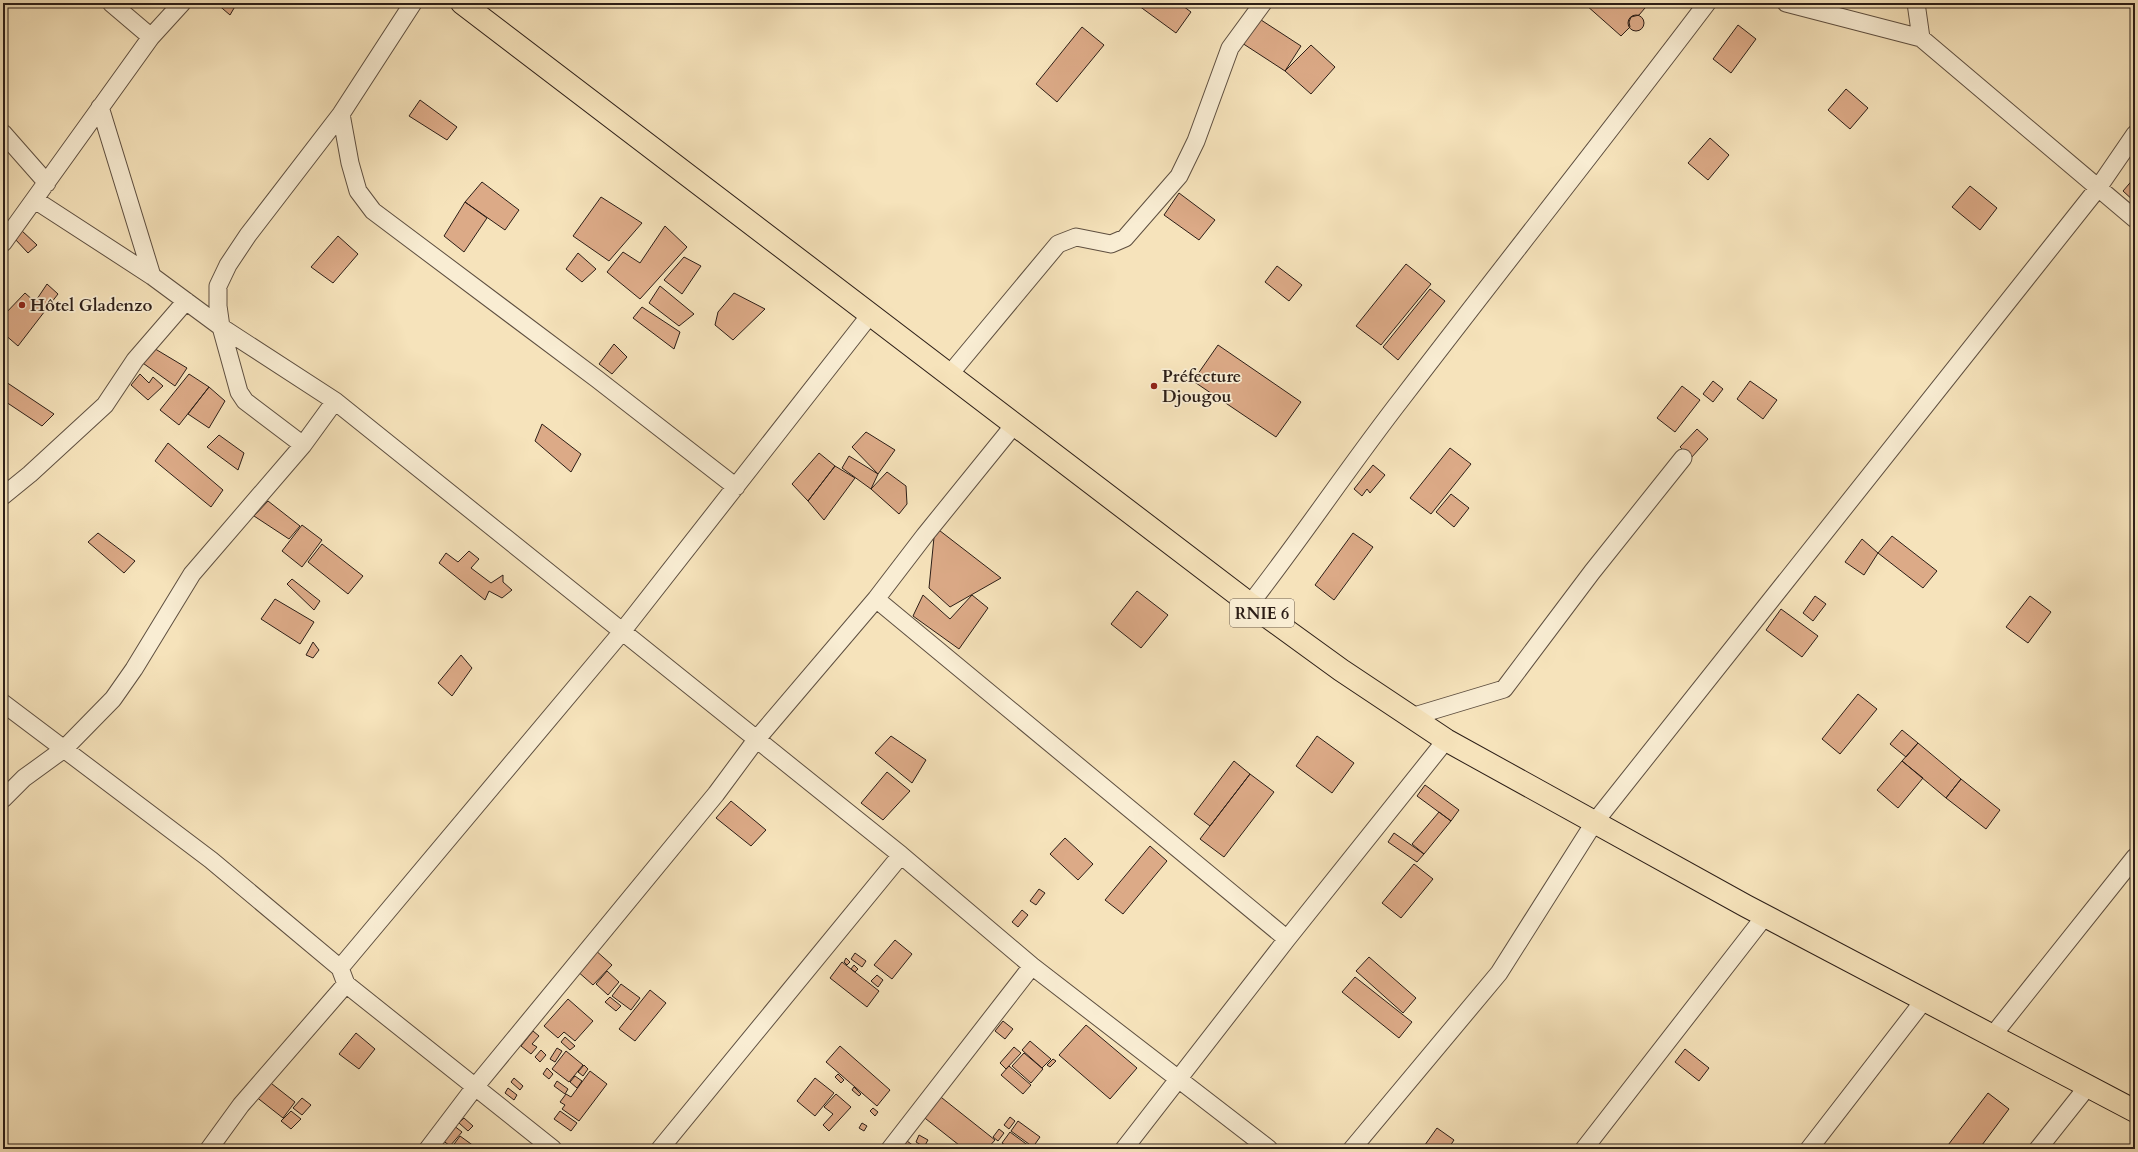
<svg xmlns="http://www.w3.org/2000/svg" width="2138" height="1152" viewBox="0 0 2138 1152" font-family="Cardo,serif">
<rect width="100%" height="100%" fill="#f6e3bb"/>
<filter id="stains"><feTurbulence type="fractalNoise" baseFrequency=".005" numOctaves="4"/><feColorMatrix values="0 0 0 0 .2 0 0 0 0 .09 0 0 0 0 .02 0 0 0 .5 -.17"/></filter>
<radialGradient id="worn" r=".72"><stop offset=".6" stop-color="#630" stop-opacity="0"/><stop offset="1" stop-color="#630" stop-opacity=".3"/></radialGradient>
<path fill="#dcaa87" stroke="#2c1e17" d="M 216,3 L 237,3 L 230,15 Z
M 1135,3 L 1179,3 L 1191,12 L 1176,33 Z
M 1588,3 L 1639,3 L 1645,8 L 1639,15 L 1631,17 L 1629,22 L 1630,27 L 1621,36 L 1586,5 Z
M 2125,3 L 2135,3 L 2135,11 Z
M1628 23a8 8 0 1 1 16 0a8 8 0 1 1-16 0Z
M 1258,18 L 1301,46 L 1285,71 L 1242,43 Z
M 1738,25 L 1756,39 L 1731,73 L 1713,59 Z
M 1082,27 L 1104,45 L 1057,102 L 1036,84 Z
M 1311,45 L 1335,67 L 1311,94 L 1285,71 Z
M 1846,89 L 1868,108 L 1850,129 L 1828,110 Z
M 420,100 L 457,127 L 447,140 L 409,116 Z
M 1710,138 L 1729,155 L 1708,180 L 1688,163 Z
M 2135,177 L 2135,202 L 2123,191 Z
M 482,182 L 519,210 L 505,230 L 465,202 Z
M 1970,186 L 1997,208 L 1980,230 L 1952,207 Z
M 1179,193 L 1215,220 L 1199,240 L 1164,215 Z
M 601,197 L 642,223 L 609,261 L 573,236 Z
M 465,202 L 487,218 L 464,252 L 444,236 Z
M 665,226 L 687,247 L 640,299 L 607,272 L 623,252 L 640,263 Z
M 21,230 L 37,245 L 28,253 L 15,239 Z
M 338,236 L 358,254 L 333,283 L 311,267 Z
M 578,253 L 596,269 L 582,282 L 566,269 Z
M 684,257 L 701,266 L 682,294 L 664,280 Z
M 1406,264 L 1431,284 L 1381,345 L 1356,326 Z
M 1277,266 L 1302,285 L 1289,301 L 1265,282 Z
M 47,284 L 58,294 L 18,346 L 3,333 L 3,316 L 25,293 L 35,302 Z
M 660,286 L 694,314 L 679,326 L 649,303 Z
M 1430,289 L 1445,301 L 1398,360 L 1383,347 Z
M 734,293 L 765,309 L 733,340 L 715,325 L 718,312 Z
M 642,307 L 680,332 L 674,349 L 633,318 Z
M 614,344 L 627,357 L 612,374 L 599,364 Z
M 1218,345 L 1301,402 L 1276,437 L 1193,381 Z
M 152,347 L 187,368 L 175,386 L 140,361 Z
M 140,374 L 149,383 L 153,377 L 163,386 L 148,400 L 131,385 Z
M 189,374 L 209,387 L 179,425 L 160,410 Z
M 3,380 L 54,414 L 42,426 L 3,400 Z
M 1713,381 L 1723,389 L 1713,402 L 1703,394 Z
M 1750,381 L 1777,400 L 1763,419 L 1737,399 Z
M 1682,386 L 1700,400 L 1675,432 L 1657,418 Z
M 209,387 L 225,401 L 209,428 L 188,414 Z
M 542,424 L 581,454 L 571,472 L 535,441 Z
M 1697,429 L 1708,439 L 1691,458 L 1680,447 Z
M 866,432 L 895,450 L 878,474 L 852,447 Z
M 219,435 L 244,453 L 238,470 L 207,447 Z
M 168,443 L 223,490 L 211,507 L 155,461 Z
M 1450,448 L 1471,464 L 1431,514 L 1410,498 Z
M 819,453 L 835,466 L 808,501 L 792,484 Z
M 849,456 L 878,474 L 871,489 L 842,468 Z
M 1373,465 L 1385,475 L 1370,493 L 1367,489 L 1362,496 L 1354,489 Z
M 835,466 L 855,478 L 824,520 L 808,501 Z
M 887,472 L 906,486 L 907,504 L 899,514 L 871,489 Z
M 1451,494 L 1469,508 L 1454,527 L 1436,512 Z
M 268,501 L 300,526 L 289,539 L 254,516 Z
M 302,525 L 322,540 L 302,567 L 282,551 Z
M 935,527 L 1001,578 L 950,607 L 929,588 Z
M 98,533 L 135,561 L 124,573 L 88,542 Z
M 1353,533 L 1373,547 L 1334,600 L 1315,585 Z
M 1892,536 L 1937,571 L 1923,588 L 1878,553 Z
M 1862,539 L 1878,553 L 1864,575 L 1845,562 Z
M 322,544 L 363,576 L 348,594 L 308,562 Z
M 469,551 L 479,559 L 471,568 L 491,583 L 503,575 L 503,582 L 512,590 L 502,598 L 489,591 L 485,600 L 439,563 L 446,553 L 458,562 Z
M 292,579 L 320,601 L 314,610 L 287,584 Z
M 1137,591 L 1168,615 L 1141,648 L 1111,624 Z
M 923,595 L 950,619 L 972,595 L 988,608 L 959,649 L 913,616 Z
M 1815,596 L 1826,604 L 1813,621 L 1803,613 Z
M 2030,596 L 2051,612 L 2028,643 L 2006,627 Z
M 275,599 L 314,622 L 300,644 L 261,619 Z
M 1781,609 L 1818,636 L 1802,657 L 1766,630 Z
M 313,642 L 319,650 L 313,658 L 306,655 Z
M 461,655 L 472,668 L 452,696 L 438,683 Z
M 1858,694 L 1877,709 L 1840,754 L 1822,739 Z
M 1902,730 L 1918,743 L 1906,757 L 1890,744 Z
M 891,736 L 926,760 L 912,783 L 875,753 Z
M 1317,736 L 1354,763 L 1332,793 L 1296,766 Z
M 1918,743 L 1961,779 L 1946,798 L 1902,761 Z
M 1234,761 L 1250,774 L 1210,826 L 1194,814 Z
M 1902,761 L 1923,778 L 1898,808 L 1877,790 Z
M 887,772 L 910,791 L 883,820 L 861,803 Z
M 1250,774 L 1274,792 L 1224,857 L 1200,839 Z
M 1961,779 L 2000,810 L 1986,829 L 1946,798 Z
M 1425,785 L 1459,810 L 1451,821 L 1417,796 Z
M 731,801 L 766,830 L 751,846 L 716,818 Z
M 1439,812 L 1451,821 L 1424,854 L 1412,844 Z
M 1394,833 L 1424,854 L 1417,862 L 1388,842 Z
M 1065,838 L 1093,864 L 1078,880 L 1050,854 Z
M 1150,846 L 1167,861 L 1123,914 L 1105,900 Z
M 1414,864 L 1433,879 L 1401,918 L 1382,903 Z
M 1039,889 L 1045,893 L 1036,905 L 1030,901 Z
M 1022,910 L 1028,915 L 1018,927 L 1012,922 Z
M 895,940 L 912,954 L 892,979 L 874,965 Z
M 594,949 L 612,965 L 593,985 L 576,970 Z
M 855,953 L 866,961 L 862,967 L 851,959 Z
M 1369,957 L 1416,998 L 1403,1013 L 1356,971 Z
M 846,958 L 850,962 L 847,965 L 844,962 Z
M 842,962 L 879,991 L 867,1007 L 830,978 Z
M 854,965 L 858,969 L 855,972 L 851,969 Z
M 607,971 L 619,982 L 608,995 L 596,984 Z
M 877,975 L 883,980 L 878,987 L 871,981 Z
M 1355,977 L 1412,1022 L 1399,1038 L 1342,992 Z
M 621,984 L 640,998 L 631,1010 L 612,996 Z
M 650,990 L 666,1003 L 635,1041 L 619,1029 Z
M 610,997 L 621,1006 L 616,1011 L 605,1002 Z
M 568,999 L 593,1021 L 575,1041 L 564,1032 L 558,1038 L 544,1026 Z
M 1003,1021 L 1013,1029 L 1005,1039 L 995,1031 Z
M 1086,1025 L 1137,1068 L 1110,1099 L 1059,1055 Z
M 533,1031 L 539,1036 L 532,1044 L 537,1047 L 531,1054 L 521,1046 Z
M 356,1033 L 375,1049 L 359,1069 L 339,1054 Z
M 565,1037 L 575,1046 L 570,1050 L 561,1042 Z
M 1030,1041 L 1051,1059 L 1042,1068 L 1022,1050 Z
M 840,1046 L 890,1090 L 877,1106 L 826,1062 Z
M 1014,1047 L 1021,1053 L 1006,1069 L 1000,1063 Z
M 557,1048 L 562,1051 L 555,1062 L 550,1059 Z
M 1685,1049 L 1709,1068 L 1699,1081 L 1675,1062 Z
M 541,1050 L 546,1055 L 540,1062 L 535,1057 Z
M 566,1051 L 583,1065 L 569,1082 L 552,1069 Z
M 1024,1053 L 1043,1069 L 1031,1083 L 1012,1066 Z
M 1053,1059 L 1056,1061 L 1050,1067 L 1047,1065 Z
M 584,1065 L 588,1069 L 583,1076 L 578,1072 Z
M 1009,1066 L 1031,1085 L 1023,1094 L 1001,1075 Z
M 547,1068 L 553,1074 L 549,1079 L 543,1074 Z
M 590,1071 L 607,1084 L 579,1121 L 562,1109 L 565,1105 L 560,1102 L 566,1094 L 571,1097 Z
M 838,1074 L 844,1080 L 841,1083 L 835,1077 Z
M 575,1076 L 582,1081 L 577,1088 L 570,1082 Z
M 514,1078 L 523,1086 L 520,1090 L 511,1082 Z
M 815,1078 L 834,1093 L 815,1116 L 797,1101 Z
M 267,1080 L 295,1102 L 283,1118 L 255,1096 Z
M 557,1081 L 568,1089 L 565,1094 L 554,1086 Z
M 854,1087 L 861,1094 L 859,1096 L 852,1090 Z
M 508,1088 L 517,1095 L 514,1100 L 505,1093 Z
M 1988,1093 L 2009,1109 L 1979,1149 L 1945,1149 Z
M 836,1094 L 851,1107 L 829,1131 L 823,1125 L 833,1114 L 824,1107 Z
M 937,1094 L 995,1140 L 987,1149 L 964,1149 L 921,1115 Z
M 302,1098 L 311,1105 L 302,1115 L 293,1108 Z
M 873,1108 L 878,1112 L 875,1116 L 870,1111 Z
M 291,1111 L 301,1119 L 291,1129 L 281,1121 Z
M 560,1111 L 577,1123 L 571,1131 L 554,1119 Z
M 1010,1117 L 1015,1121 L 1009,1129 L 1004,1125 Z
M 464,1118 L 473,1126 L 468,1131 L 459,1123 Z
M 1018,1121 L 1040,1137 L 1033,1147 L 1011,1131 Z
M 862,1123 L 867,1126 L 864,1131 L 859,1128 Z
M 453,1125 L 462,1132 L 450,1146 L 441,1139 Z
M 1437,1128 L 1454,1140 L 1448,1149 L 1422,1149 Z
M 999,1129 L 1004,1133 L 998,1141 L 993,1137 Z
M 1010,1132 L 1033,1149 L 1011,1149 L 1002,1143 Z
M 919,1135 L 928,1140 L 924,1147 L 916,1142 Z
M 460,1136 L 478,1149 L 454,1149 L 452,1147 Z
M 907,1141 L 918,1149 L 901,1149 Z"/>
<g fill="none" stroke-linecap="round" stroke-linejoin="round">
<g stroke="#5e4f40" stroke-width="19">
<path id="minor" d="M 111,3 L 151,37
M 1786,3 L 1921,38 L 2135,219
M 1916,3 L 1921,38
M 100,107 L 152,276 L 221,327 L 335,401 L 901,855 L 1032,966 L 1269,1149
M 341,114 L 350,163 L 358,191 L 373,211 L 597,379 L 736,487
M 3,133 L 47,183
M 35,200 L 152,276
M 3,243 L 151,37 L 182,3
M 949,375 L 1058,244 L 1076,237 L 1111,244 L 1125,238 L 1179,176 L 1196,141 L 1230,48 L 1263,3
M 303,445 L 245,401 L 239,392 L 221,327 L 218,306 L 218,286 L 228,265 L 248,235 L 341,114 L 413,3
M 3,496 L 30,474 L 105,405 L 135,360 L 186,301
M 876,599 L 1287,939
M 1250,604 C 1303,536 1350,465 1403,397 C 1504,265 1607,135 1707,3
M 3,703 L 211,860 L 340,968 L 346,984 L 553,1149
M 1411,717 L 1504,689 L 1592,572 L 1683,458
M 3,799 L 24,778 L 64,749 L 113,699 L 134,669 L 192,574 L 303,445 L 335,401
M 340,968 L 621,633 L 870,315
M 1993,1035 L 2135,857
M 209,1149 L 241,1105 L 346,984
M 428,1149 L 475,1087 L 716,794 L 756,740 L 876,599 L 925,535 L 1014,425
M 660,1149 L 901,855
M 890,1149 L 1032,966
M 1124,1149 L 1287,939 L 1446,740
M 1352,1149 L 1499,973 L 1594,823 L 2098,188 L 2135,134
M 1584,1149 L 1765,916
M 1809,1149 L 1925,999
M 2038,1149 L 2088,1086"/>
</g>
<g stroke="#2c1e17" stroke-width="24">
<path id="primary" d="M 462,3 L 1250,604 L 1341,670 L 1446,740 L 1746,906 L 2135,1111"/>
</g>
<use href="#minor" stroke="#f9edd3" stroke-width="17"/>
<use href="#primary" stroke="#f6e3bb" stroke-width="22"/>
</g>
<g fill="#8f2418" stroke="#f9edd3" stroke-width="1.5">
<circle cx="22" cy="305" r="4"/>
<circle cx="1154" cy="386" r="4"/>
</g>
<g text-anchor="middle" stroke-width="3.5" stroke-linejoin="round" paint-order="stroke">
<rect fill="#f9edd3" stroke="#6a5c4f" stroke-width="1" x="1230" y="599" width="64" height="28" rx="3"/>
<g font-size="16" font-weight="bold" fill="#2c1e17">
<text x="1262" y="619">RNIE 6</text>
</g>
<g font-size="17" font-weight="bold" fill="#2c1e17" stroke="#f9edd3" text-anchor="start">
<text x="30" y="311">Hôtel Gladenzo</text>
<text x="1162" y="382">Préfecture<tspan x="1162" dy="20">Djougou</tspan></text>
</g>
</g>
<rect width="2138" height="1152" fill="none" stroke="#f6e3bb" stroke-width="16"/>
<rect x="4" y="4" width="2130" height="1144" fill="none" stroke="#2c1e17" stroke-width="2"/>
<rect x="8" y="8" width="2122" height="1136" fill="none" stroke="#2c1e17"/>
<rect width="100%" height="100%" filter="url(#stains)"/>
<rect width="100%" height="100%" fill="url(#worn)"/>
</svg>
